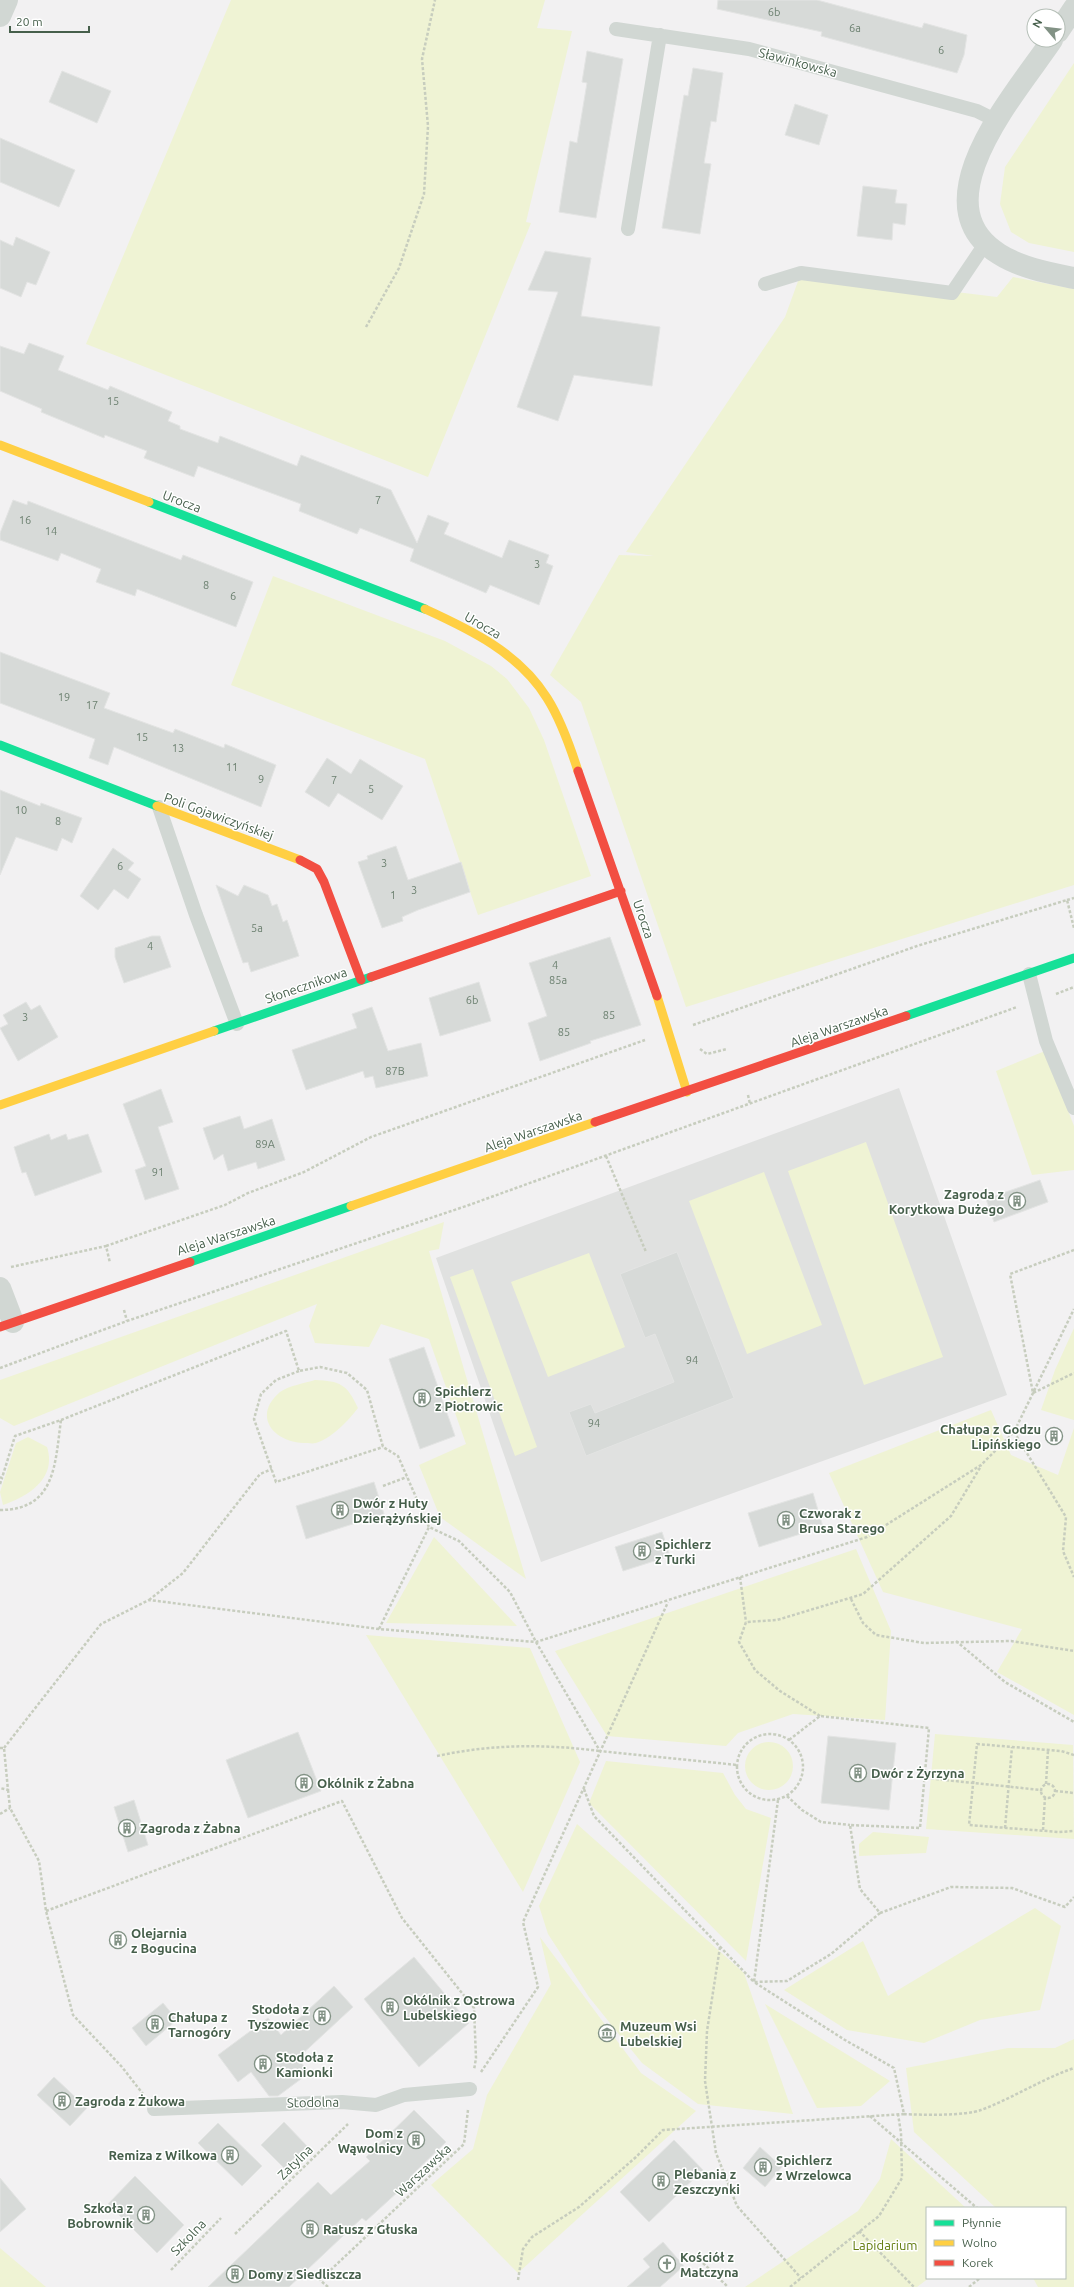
<svg xmlns="http://www.w3.org/2000/svg" width="1074" height="2287" viewBox="0 0 1074 2287" font-family="Ubuntu,sans-serif">
<rect width="100%" height="100%" fill="#f2f1f2"/>
<path fill="#e0e1e0" d="M 899,1088 L 1007,1395 L 541,1562 L 436,1258 Z"/>
<path fill="#eff3d4" d="M 231,0 L 545,0 L 537,28 L 572,31 L 526,222 L 531,223 L 428,477 L 86,344 Z
M 1074,63 L 1074,252 L 1029,243 L 1011,232 L 1000,204 L 1005,167 Z
M 801,273 L 997,297 L 1013,277 L 1074,289 L 1074,885 L 686,1007 L 581,702 L 550,675 L 619,555 L 654,556 L 626,552 L 785,317 Z
M 273,576 L 445,641 L 491,666 L 507,679 L 529,708 L 544,740 L 591,876 L 478,915 L 425,759 L 231,685 Z
M 1045,1051 L 1074,1126 L 1074,1170 L 1032,1175 L 996,1071 Z
M 866,1142 L 943,1357 L 864,1385 L 788,1171 Z
M 764,1172 L 822,1325 L 747,1354 L 689,1201 Z
M 444,1222 L 439,1249 L 429,1251 L 526,1579 L 440,1517 L 419,1465 L 466,1444 L 429,1339 L 381,1324 L 369,1347 L 315,1343 L 309,1326 L 317,1304 L 14,1426 L 0,1418 L 0,1380 Z
M 589,1253 L 625,1347 L 548,1377 L 511,1282 Z
M 473,1269 L 537,1447 L 515,1456 L 450,1277 Z
M 1074,1328 L 1074,1420 L 1041,1410 L 1055,1370 Z
M 315,1380 C 340,1381 347,1384 358,1408 C 349,1420 331,1439 316,1443 C 313,1444 307,1443 304,1443 C 273,1442 252,1416 280,1392 C 288,1386 305,1383 315,1380 Z
M 991,1410 L 1011,1455 L 1058,1475 L 1074,1428 L 1074,1715 L 997,1672 L 1022,1629 L 883,1592 L 829,1473 Z
M 28,1437 L 47,1447 C 57,1478 29,1496 3,1505 L 0,1492 L 16,1443 Z
M 434,1537 L 517,1626 L 386,1623 Z
M 856,1549 L 891,1631 L 885,1720 L 793,1714 L 738,1733 L 726,1746 L 607,1736 L 555,1651 Z
M 366,1635 L 530,1648 L 580,1762 L 523,1892 Z
M 935,1734 L 1073,1745 L 1074,1839 L 926,1829 Z
M745 1766a24 24 0 1 1 48 0a24 24 0 1 1-48 0Z
M 606,1761 L 723,1773 L 735,1795 L 746,1809 L 771,1818 L 746,1961 L 589,1803 Z
M 577,1824 L 744,1973 L 793,2114 L 698,2104 L 642,2063 L 589,1997 L 548,1934 L 539,1906 Z
M 873,1832 L 929,1837 L 926,1853 L 859,1856 L 859,1844 Z
M 1035,1908 L 1061,1926 L 1040,2010 L 980,2020 L 924,2043 L 847,2030 L 784,1990 L 863,1941 L 888,1996 Z
M 540,1937 L 641,2073 L 696,2111 L 518,2273 L 431,2185 L 473,2149 L 487,2095 L 551,1984 Z
M 765,2004 L 890,2081 L 861,2106 L 817,2108 Z
M 1074,2039 L 1074,2287 L 1038,2287 L 1033,2278 L 1065,2278 L 1065,2208 L 996,2208 L 914,2132 L 906,2068 L 1008,2048 L 1055,2048 Z
M 891,2139 L 966,2208 L 927,2208 L 927,2278 L 929,2278 L 917,2287 L 745,2287 L 858,2211 L 880,2179 Z
M 0,2248 L 46,2287 L 0,2287 Z"/>
<path fill="#d7dad8" stroke="#e3e4e3" d="M 718,0 L 817,0 L 922,28 L 924,23 L 967,35 L 964,55 L 957,73 L 821,36 L 822,32 L 717,9 Z
M 587,51 L 623,59 L 596,218 L 559,212 L 570,141 L 577,143 L 587,83 L 582,82 Z
M 693,68 L 723,73 L 716,122 L 711,121 L 704,163 L 711,164 L 700,234 L 662,228 L 684,95 L 688,96 Z
M 62,71 L 111,91 L 97,123 L 49,102 Z
M 795,104 L 828,115 L 819,145 L 785,135 Z
M 0,138 L 75,170 L 59,207 L 0,182 Z
M 863,186 L 897,190 L 895,203 L 907,204 L 905,225 L 893,223 L 892,240 L 857,236 Z
M 16,237 L 50,252 L 36,285 L 27,282 L 21,297 L 0,288 L 0,240 L 13,246 Z
M 545,251 L 591,258 L 581,316 L 660,327 L 652,386 L 574,375 L 558,421 L 517,407 L 558,292 L 528,290 Z
M 29,343 L 64,356 L 58,370 L 108,390 L 110,386 L 172,412 L 168,421 L 180,426 L 180,429 L 218,443 L 220,436 L 297,466 L 301,455 L 391,490 L 417,543 L 428,515 L 449,523 L 444,534 L 502,558 L 509,540 L 549,555 L 546,563 L 553,566 L 539,605 L 490,585 L 486,593 L 410,561 L 414,549 L 360,528 L 357,534 L 299,511 L 301,504 L 198,466 L 194,477 L 144,458 L 147,451 L 105,435 L 104,438 L 41,412 L 42,409 L 0,391 L 0,346 L 24,354 Z
M 13,500 L 27,505 L 28,501 L 181,560 L 183,555 L 253,582 L 236,627 L 137,589 L 135,596 L 96,582 L 101,569 L 61,553 L 58,561 L 0,540 L 0,533 Z
M 0,652 L 110,693 L 104,708 L 173,733 L 175,729 L 224,748 L 225,744 L 276,765 L 261,807 L 114,747 L 108,765 L 89,758 L 95,739 L 0,703 Z
M 327,758 L 351,774 L 360,759 L 403,786 L 382,820 L 338,793 L 329,807 L 305,792 Z
M 0,790 L 40,806 L 41,803 L 82,818 L 72,843 L 62,838 L 57,851 L 16,837 L 0,875 Z
M 396,846 L 408,880 L 461,862 L 470,892 L 418,910 L 402,917 L 403,921 L 382,928 L 358,862 L 368,859 L 367,856 Z
M 113,848 L 134,863 L 128,870 L 141,879 L 128,899 L 114,889 L 98,910 L 80,896 Z
M 216,885 L 238,896 L 244,885 L 268,895 L 272,906 L 277,904 L 283,922 L 287,920 L 299,956 L 251,972 L 248,962 L 243,963 Z
M 152,936 L 160,936 L 171,967 L 124,983 L 115,957 L 115,948 Z
M 610,937 L 641,1025 L 590,1041 L 591,1043 L 540,1061 L 528,1023 L 547,1016 L 529,963 Z
M 479,982 L 491,1021 L 440,1036 L 429,998 Z
M 26,1002 L 31,1010 L 40,1005 L 58,1037 L 18,1061 L 0,1028 L 8,1024 L 3,1015 Z
M 372,1007 L 388,1051 L 421,1043 L 428,1076 L 376,1088 L 373,1076 L 365,1078 L 363,1071 L 306,1090 L 292,1050 L 357,1028 L 352,1014 Z
M 161,1089 L 173,1122 L 158,1127 L 179,1189 L 145,1200 L 135,1170 L 146,1166 L 123,1104 Z
M 240,1116 L 244,1129 L 272,1119 L 285,1160 L 258,1169 L 256,1162 L 228,1171 L 223,1154 L 214,1160 L 203,1128 Z
M 49,1134 L 51,1140 L 66,1134 L 68,1140 L 88,1134 L 102,1172 L 35,1196 L 26,1172 L 22,1173 L 14,1147 Z
M 1040,1180 L 1048,1202 L 994,1222 L 986,1199 Z
M 677,1252 L 734,1398 L 586,1456 L 569,1412 L 591,1404 L 595,1413 L 674,1382 L 655,1334 L 645,1338 L 620,1274 Z
M 424,1347 L 455,1436 L 420,1449 L 389,1359 Z
M 374,1482 L 384,1514 L 306,1539 L 296,1506 Z
M 813,1493 L 823,1527 L 759,1547 L 748,1513 Z
M 662,1532 L 670,1556 L 623,1571 L 615,1547 Z
M 298,1732 L 321,1791 L 248,1818 L 226,1760 Z
M 828,1736 L 896,1743 L 889,1810 L 821,1803 Z
M 134,1800 L 148,1845 L 128,1852 L 114,1807 Z
M 414,1957 L 469,2023 L 419,2067 L 364,1999 Z
M 334,1986 L 353,2007 L 298,2058 L 309,2073 L 278,2096 L 269,2096 L 251,2072 L 238,2082 L 218,2055 L 268,2018 L 281,2035 Z
M 163,2003 L 177,2020 L 146,2046 L 132,2028 Z
M 54,2077 L 87,2108 L 70,2126 L 37,2095 Z
M 414,2110 L 446,2142 L 410,2177 L 412,2179 L 366,2221 L 362,2218 L 289,2287 L 208,2287 L 318,2182 L 331,2195 L 370,2161 L 366,2157 Z
M 284,2122 L 307,2146 L 284,2168 L 261,2145 Z
M 218,2123 L 262,2166 L 242,2186 L 198,2143 Z
M 674,2140 L 703,2170 L 649,2222 L 620,2192 Z
M 760,2147 L 782,2167 L 765,2187 L 743,2168 Z
M 135,2176 L 184,2225 L 157,2253 L 108,2204 Z
M 0,2178 L 26,2209 L 0,2232 Z
M 663,2242 L 684,2266 L 660,2287 L 627,2287 L 650,2267 L 643,2259 Z"/>
<g fill="none" stroke-linecap="round" stroke-linejoin="round">
<path stroke="#c7cdbe" stroke-width="2.5" stroke-dasharray="3 2" stroke-linecap="butt" d="M 366,327 L 399,268 L 424,194 L 428,126 L 422,59 L 435,0
M 1067,900 L 1074,898
M 1056,994 L 1074,987
M 693,1025 L 917,946 L 1067,900 L 1074,928
M 700,1049 L 707,1054 L 727,1049
M 748,1095 L 750,1104
M 606,1156 L 646,1252
M 106,1246 L 225,1205 L 248,1193 L 304,1172 L 371,1137 L 645,1040
M 1074,1250 L 1010,1274 L 1033,1393 L 1074,1373
M 11,1267 L 106,1246 L 110,1263
M 124,1310 L 127,1321
M 0,1368 L 127,1321 L 469,1205 L 1017,1007
M 299,1371 L 276,1380 L 261,1394 L 254,1419 L 276,1482 L 383,1447
M 1014,1432 L 1066,1517 L 1063,1551 L 1074,1577
M 0,1477 L 2,1478 L 15,1436 L 61,1420 L 286,1331 L 299,1371 L 320,1367 L 347,1373 L 367,1390 L 383,1447 L 398,1456 L 429,1527 L 459,1541 L 510,1592 L 536,1642 L 600,1751 L 737,1765
M 0,1484 L 2,1478
M 383,1486 L 407,1477
M 0,1510 C 56,1510 55,1463 61,1420
M 740,1577 L 746,1622
M 851,1599 L 863,1623 L 876,1635 L 924,1643 L 1011,1641 L 1074,1651
M 149,1600 L 183,1573 L 260,1474 L 272,1469
M 379,1629 L 429,1527
M 956,1641 L 1005,1682 L 1074,1722
M 820,1716 L 780,1691 L 755,1670 L 739,1642 L 746,1622 L 777,1620 L 863,1594 L 951,1516 L 981,1466
M737 1767a33 33 0 1 1 66 0a33 33 0 1 1-66 0Z
M 0,1748 L 4,1748 L 8,1790 L 0,1788
M 4,1748 L 101,1624 L 149,1600 L 379,1629 L 536,1642 L 867,1537 L 981,1465 L 1014,1432 L 1074,1309
M 1074,1755 L 1061,1751 L 977,1744 L 969,1825 L 1059,1832 L 1074,1831
M 437,1756 C 492,1744 545,1744 600,1751
M 926,1778 L 1041,1790
M 1046,1784 L 1048,1750
M1041 1791a7 7 0 1 1 14 0a7 7 0 1 1-14 0Z
M 584,1789 L 594,1816 L 754,1982 L 787,1981 L 831,1954 L 880,1913 L 860,1889 L 850,1825 L 920,1828 L 929,1728 L 820,1716 L 789,1740
M 8,1790 L 10,1808 L 39,1861 L 46,1911 L 73,2015 L 122,2067 L 143,2094
M 1055,1791 L 1074,1793
M 787,1796 L 802,1810 L 821,1822 L 850,1825
M 778,1800 L 754,1982 L 845,2040 L 894,2068 L 904,2114 C 921,2115 965,2116 981,2110 C 1013,2098 1042,2079 1074,2068
M 0,1814 L 10,1808
M 1005,1828 L 1012,1747
M 1043,1830 L 1045,1797
M 46,1911 L 342,1801 L 402,1918 L 474,2008 L 476,2058 L 474,2070
M 880,1913 L 951,1887 L 1012,1888 L 1065,1907 L 1074,1897
M 720,1947 L 707,2031 L 705,2081 L 716,2153 L 737,2206 L 801,2278
M 481,2072 L 538,1987 L 523,1922 L 668,1602
M 870,2116 L 977,2208
M 859,2231 L 914,2287
M 235,2234 L 348,2124
M 703,2263 L 728,2287
M 171,2270 L 221,2218
M 518,2280 L 523,2249 L 532,2237 L 579,2207 L 636,2157 L 663,2130 L 904,2114
M 328,2287 L 320,2280 L 464,2144 L 468,2110
M 790,2287 L 879,2216 L 902,2178 L 901,2133 L 898,2114
M 969,2287 L 980,2278"/>
<path stroke="#d1d7d3" stroke-width="14" d="M 616,29 L 749,49 L 977,111 L 997,121
M 628,229 L 660,35
M 765,284 L 801,273 L 952,293 L 985,244
M 159,807 L 196,915 L 237,1024
M 1029,974 L 1046,1041 L 1074,1108
M 154,2109 L 342,2102 L 376,2105 L 404,2095 L 470,2089"/>
<path stroke="#d1d7d3" stroke-width="22" d="M 0,16 L 7,0
M 1058,32 L 1074,8
M 1052,40 C 1018,91 917,203 999,254 C 1021,268 1049,273 1074,278
M 0,1288 L 13,1322"/>
<path stroke="#16e098" stroke-width="9" d="M 149,502 L 425,609
M 0,745 L 157,806
M 906,1016 L 1074,958
M 214,1031 L 371,977
M 190,1262 L 351,1206"/>
<path stroke="#ffcf43" stroke-width="9" d="M 0,445 L 149,502
M 425,609 C 471,630 519,653 547,698 C 561,720 570,746 578,771
M 157,806 L 300,860
M 657,996 L 687,1092
M 0,1105 L 214,1031
M 351,1206 L 595,1122"/>
<path stroke="#f24e42" stroke-width="9" d="M 578,771 L 657,996
M 300,860 L 317,869 L 324,882 L 361,980
M 371,977 L 621,891
M 595,1122 L 906,1016
M 0,1327 L 190,1262"/>
</g>
<defs>
<g id="building-ring" transform="scale(0.9)"><circle r="9.5" fill="#fff" stroke="#829285" stroke-width="1.5"/><path d="M-4-6H4V6H1V3H-1V6H-4ZM-2.5-4.3h1.7v1.8h-1.7ZM.8-4.3h1.7v1.8H.8ZM-2.5-1h1.7V.8h-1.7ZM.8-1h1.7V.8H.8Z" fill="#829285"/></g>
<g id="museum-ring" transform="scale(0.9)"><circle r="9.5" fill="#fff" stroke="#829285" stroke-width="1.5"/><path d="M0-6L6-3V-2H-6V-3ZM-5-1h2V3h-2ZM-1-1h2V3h-2ZM3-1h2V3H3ZM-6 4H6V6H-6Z" fill="#829285"/></g>
<g id="church-ring" transform="scale(0.9)"><circle r="9.5" fill="#fff" stroke="#829285" stroke-width="1.5"/><path d="M-1.2-6h2.4v3.5h3.3v2.4h-3.3V6h-2.4V-.1h-3.3v-2.4h3.3Z" fill="#829285"/></g>
</defs>
<g fill-rule="evenodd">
<use href="#building-ring" x="1017" y="1201"/>
<use href="#building-ring" x="422" y="1398"/>
<use href="#building-ring" x="1054" y="1436"/>
<use href="#building-ring" x="340" y="1510"/>
<use href="#building-ring" x="786" y="1520"/>
<use href="#building-ring" x="642" y="1551"/>
<use href="#building-ring" x="858" y="1773"/>
<use href="#building-ring" x="304" y="1783"/>
<use href="#building-ring" x="127" y="1828"/>
<use href="#building-ring" x="118" y="1940"/>
<use href="#building-ring" x="390" y="2007"/>
<use href="#building-ring" x="322" y="2016"/>
<use href="#building-ring" x="155" y="2024"/>
<use href="#museum-ring" x="607" y="2033"/>
<use href="#building-ring" x="263" y="2064"/>
<use href="#building-ring" x="62" y="2101"/>
<use href="#building-ring" x="416" y="2140"/>
<use href="#building-ring" x="230" y="2155"/>
<use href="#building-ring" x="763" y="2167"/>
<use href="#building-ring" x="661" y="2181"/>
<use href="#building-ring" x="146" y="2215"/>
<use href="#building-ring" x="310" y="2229"/>
<use href="#church-ring" x="667" y="2264"/>
<use href="#building-ring" x="235" y="2274"/>
</g>
<g text-anchor="middle" stroke-width="3" stroke-linejoin="round" paint-order="stroke">
<g font-size="11" fill="#6c8070">
<text x="774" y="16">6b</text>
<text x="855" y="32">6a</text>
<text x="941" y="54">6</text>
<text x="113" y="405">15</text>
<text x="378" y="504">7</text>
<text x="25" y="524">16</text>
<text x="51" y="535">14</text>
<text x="537" y="568">3</text>
<text x="206" y="589">8</text>
<text x="233" y="600">6</text>
<text x="64" y="701">19</text>
<text x="92" y="709">17</text>
<text x="142" y="741">15</text>
<text x="178" y="752">13</text>
<text x="232" y="771">11</text>
<text x="261" y="783">9</text>
<text x="334" y="784">7</text>
<text x="371" y="793">5</text>
<text x="21" y="814">10</text>
<text x="58" y="825">8</text>
<text x="384" y="867">3</text>
<text x="120" y="870">6</text>
<text x="414" y="894">3</text>
<text x="393" y="899">1</text>
<text x="257" y="932">5a</text>
<text x="150" y="950">4</text>
<text x="555" y="969">4</text>
<text x="558" y="984">85a</text>
<text x="472" y="1004">6b</text>
<text x="609" y="1019">85</text>
<text x="25" y="1021">3</text>
<text x="564" y="1036">85</text>
<text x="395" y="1075">87B</text>
<text x="265" y="1148">89A</text>
<text x="158" y="1176">91</text>
<text x="692" y="1364">94</text>
<text x="594" y="1427">94</text>
</g>
<g font-size="13" fill="#465f4b" stroke="#fff">
<text transform="translate(798 62) rotate(15)" y="5">Sławinkowska</text>
<text transform="translate(182 501) rotate(21)" y="5">Urocza</text>
<text transform="translate(483 625) rotate(30)" y="5">Urocza</text>
<text transform="translate(219 816) rotate(20)" y="5">Poli Gojawiczyńskiej</text>
<text transform="translate(644 919) rotate(71)" y="5">Urocza</text>
<text transform="translate(306 985) rotate(-19)" y="5">Słonecznikowa</text>
<text transform="translate(839 1026) rotate(-19)" y="5">Aleja Warszawska</text>
<text transform="translate(533 1131) rotate(-19)" y="5">Aleja Warszawska</text>
<text transform="translate(226 1235) rotate(-18)" y="5">Aleja Warszawska</text>
<text transform="translate(313 2102) rotate(-1)" y="5">Stodolna</text>
<text transform="translate(295 2162) rotate(-44)" y="5">Zatylna</text>
<text transform="translate(423 2170) rotate(-43)" y="5">Warszawska</text>
<text transform="translate(188 2237) rotate(-46)" y="5">Szkolna</text>
</g>
<g font-size="13" font-weight="bold" fill="#465f4b" stroke="#fff" text-anchor="start">
<text x="1004" y="1199" text-anchor="end">Zagroda z<tspan x="1004" dy="15">Korytkowa Dużego</tspan></text>
<text x="435" y="1396">Spichlerz<tspan x="435" dy="15">z Piotrowic</tspan></text>
<text x="1041" y="1434" text-anchor="end">Chałupa z Godzu<tspan x="1041" dy="15">Lipińskiego</tspan></text>
<text x="353" y="1508">Dwór z Huty<tspan x="353" dy="15">Dzierążyńskiej</tspan></text>
<text x="799" y="1518">Czworak z<tspan x="799" dy="15">Brusa Starego</tspan></text>
<text x="655" y="1549">Spichlerz<tspan x="655" dy="15">z Turki</tspan></text>
<text x="871" y="1778">Dwór z Żyrzyna</text>
<text x="317" y="1788">Okólnik z Żabna</text>
<text x="140" y="1833">Zagroda z Żabna</text>
<text x="131" y="1938">Olejarnia<tspan x="131" dy="15">z Bogucina</tspan></text>
<text x="403" y="2005">Okólnik z Ostrowa<tspan x="403" dy="15">Lubelskiego</tspan></text>
<text x="309" y="2014" text-anchor="end">Stodoła z<tspan x="309" dy="15">Tyszowiec</tspan></text>
<text x="168" y="2022">Chałupa z<tspan x="168" dy="15">Tarnogóry</tspan></text>
<text x="620" y="2031">Muzeum Wsi<tspan x="620" dy="15">Lubelskiej</tspan></text>
<text x="276" y="2062">Stodoła z<tspan x="276" dy="15">Kamionki</tspan></text>
<text x="75" y="2106">Zagroda z Żukowa</text>
<text x="403" y="2138" text-anchor="end">Dom z<tspan x="403" dy="15">Wąwolnicy</tspan></text>
<text x="217" y="2160" text-anchor="end">Remiza z Wilkowa</text>
<text x="776" y="2165">Spichlerz<tspan x="776" dy="15">z Wrzelowca</tspan></text>
<text x="674" y="2179">Plebania z<tspan x="674" dy="15">Zeszczynki</tspan></text>
<text x="133" y="2213" text-anchor="end">Szkoła z<tspan x="133" dy="15">Bobrownik</tspan></text>
<text x="323" y="2234">Ratusz z Głuska</text>
<text x="680" y="2262">Kościół z<tspan x="680" dy="15">Matczyna</tspan></text>
<text x="248" y="2279">Domy z Siedliszcza</text>
</g>
<g font-size="13" fill="#637d0e" stroke="#fff">
<text x="885" y="2250">Lapidarium</text>
</g>
</g>
<rect x="926" y="2207" width="140" height="72" fill="#ffffff" stroke="#b5bfb7"/>
<rect x="934" y="2220" width="20" height="6" fill="#16e098" stroke="#b5bfb7"/>
<text x="962" y="2227" font-size="12" fill="#465f4b">Płynnie</text>
<rect x="934" y="2240" width="20" height="6" fill="#ffcf43" stroke="#b5bfb7"/>
<text x="962" y="2247" font-size="12" fill="#465f4b">Wolno</text>
<rect x="934" y="2260" width="20" height="6" fill="#f24e42" stroke="#b5bfb7"/>
<text x="962" y="2267" font-size="12" fill="#465f4b">Korek</text>
<g transform="translate(1046 28) rotate(298)"><circle r="19" fill="#ffffff" stroke="#b5bfb7"/>
<path d="M0-3L7 15L0 10L-7 15Z" fill="#829285"/>
<text y="-6" font-size="11" font-weight="bold" text-anchor="middle" fill="#465f4b">N</text>
</g>
<path d="M10 26v6h79v-6" fill="none" stroke="#465f4b" stroke-width="2"/>
<text x="16" y="26" font-size="12" fill="#465f4b" stroke="#ffffff" stroke-width="3" paint-order="stroke">20 m</text>
</svg>
